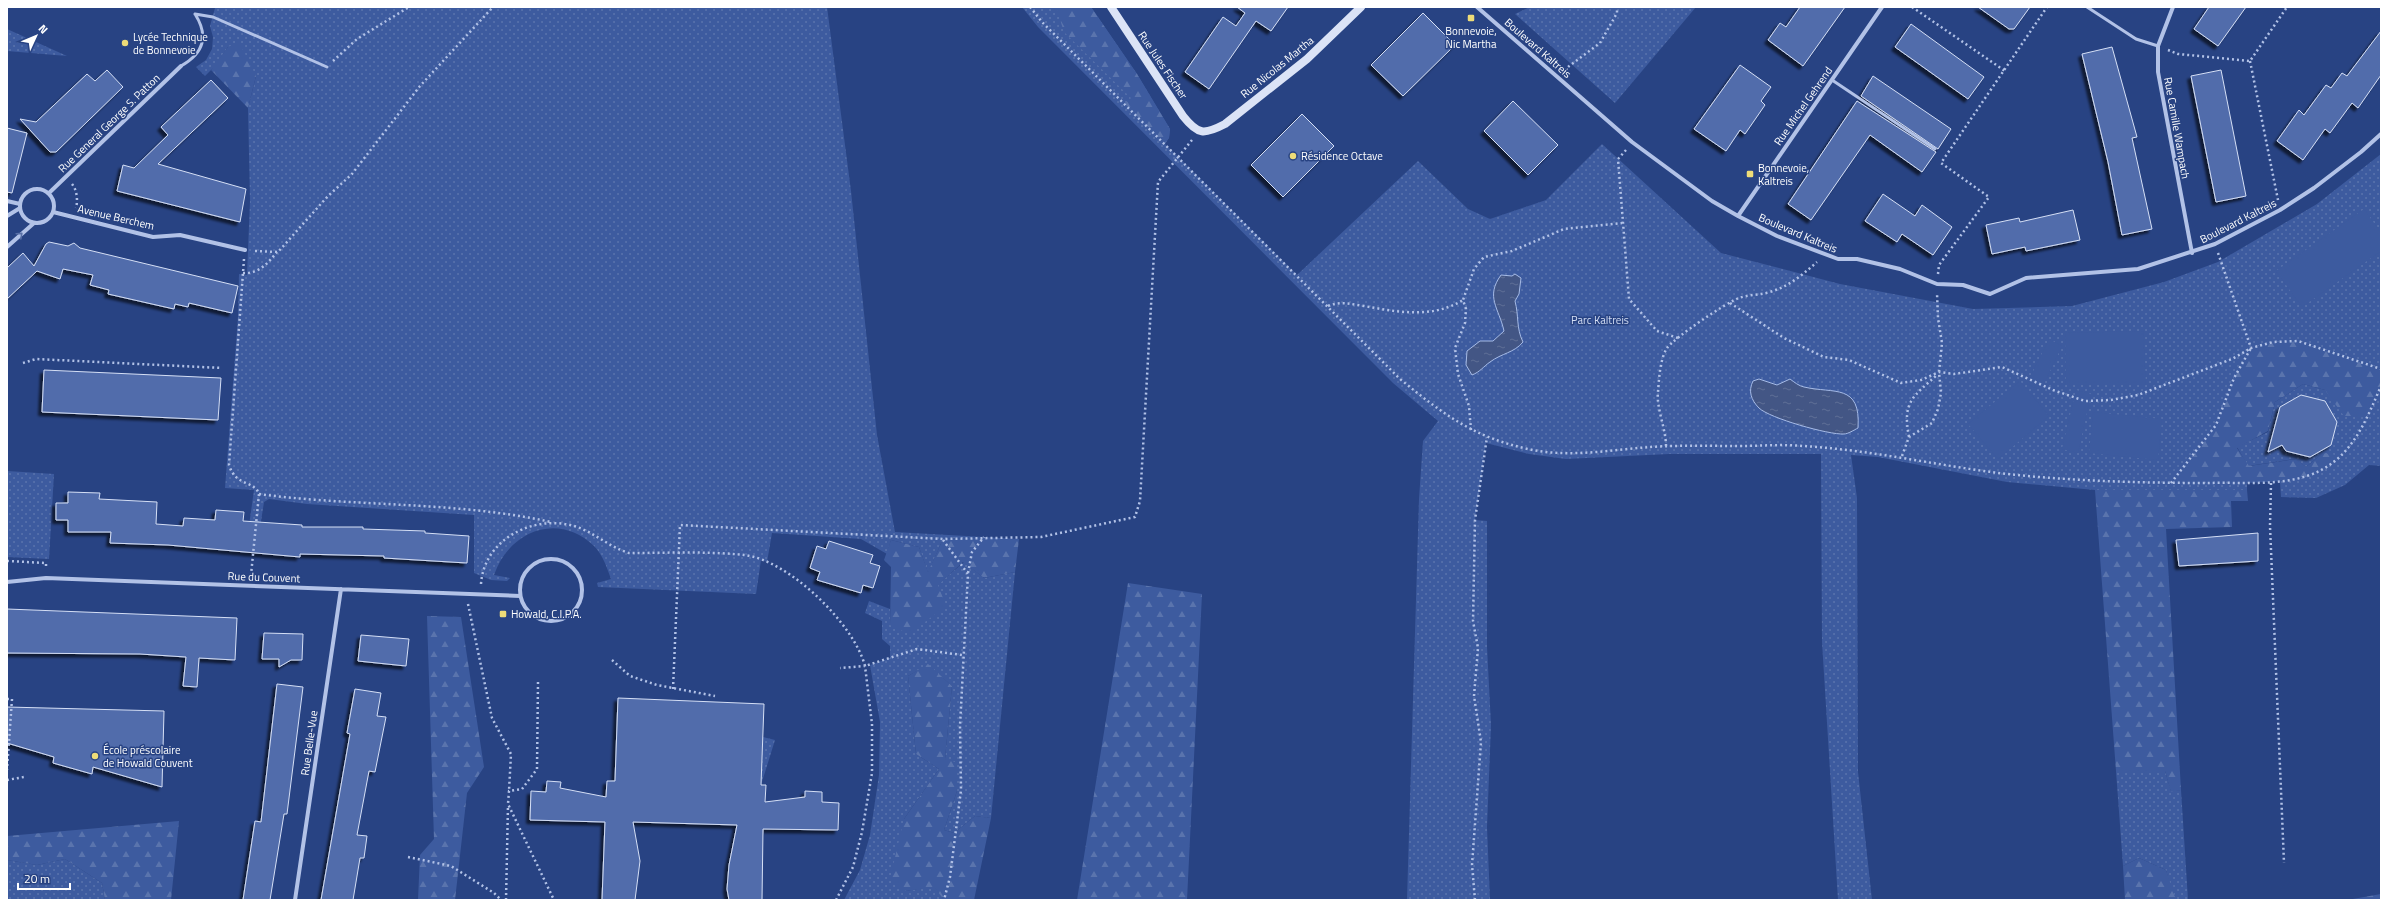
<svg xmlns="http://www.w3.org/2000/svg" width="2388" height="907" viewBox="0 0 2388 907" font-family="'Titillium Web',sans-serif">
<defs>
<pattern id="grass-dots" width="8" height="8" patternUnits="userSpaceOnUse"><rect width="8" height="8" fill="#3d5b9f"/><path d="M2 2h.1M6 6h.1" fill="none" stroke="#5a74ad" stroke-width="1.8" stroke-linecap="round"/></pattern>
<pattern id="forest-firs" width="22" height="20" patternUnits="userSpaceOnUse"><rect width="22" height="20" fill="#3d5b9f"/><path d="M5 1l3.5 6h-7zM16 11l3.5 6h-7z" fill="#5a74ad"/></pattern>
<pattern id="water-ripples" width="26" height="14" patternUnits="userSpaceOnUse"><rect width="26" height="14" fill="#435685"/><path d="M2 4q2-2 4 0t4 0M15 11q2-2 4 0t4 0" fill="none" stroke="#5f6f97"/></pattern>
<filter id="shadow"><feDropShadow dx="-3.5" dy="3.5" stdDeviation="1" flood-color="#0009"/></filter>
</defs>
<rect width="100%" height="100%" fill="#284383"/>
<path fill="url(#grass-dots)" d="M 213,7 L 827,7 L 851,191 L 877,435 L 895,532 L 984,537 L 943,539 L 928,573 L 919,547 L 891,540 L 887,554 L 861,539 L 772,533 L 767,562 L 761,560 L 756,594 L 598,587 L 597,583 L 611,579 C 607,568 603,555 594,546 C 558,511 509,531 494,575 L 510,578 L 507,581 L 491,580 L 474,573 L 474,515 L 307,504 L 269,499 L 264,502 L 260,528 L 248,533 L 254,490 L 225,488 L 238,317 L 239,274 L 247,275 L 250,201 L 248,108 L 256,76 L 228,47 L 215,66 L 205,76 L 196,67 L 206,60 L 212,49 L 213,37 L 210,26 L 215,8 Z
M 1022,7 L 1091,7 L 1137,74 L 1170,129 L 1169,138 L 1165,144 L 1297,275 L 1418,161 L 1468,209 L 1490,219 L 1546,200 L 1602,144 L 1721,253 L 1840,284 L 1973,309 L 2072,306 L 2164,282 L 2218,262 L 2317,204 L 2381,154 L 2381,369 L 2298,341 L 2234,378 L 2216,425 L 2171,483 L 2247,482 L 2247,490 L 2095,490 L 2007,482 L 1878,457 L 1851,455 L 1857,498 L 1858,772 L 1872,900 L 1838,900 L 1822,642 L 1821,454 L 1669,454 L 1566,459 L 1529,454 L 1486,443 L 1475,520 L 1487,521 L 1487,647 L 1491,725 L 1487,827 L 1490,900 L 1407,900 L 1419,499 L 1423,441 L 1438,421 L 1393,383 L 1038,27 Z
M 1530,7 L 1696,7 L 1615,103 L 1515,14 Z
M 7,29 L 67,56 L 7,51 Z
M 2303,384 L 2325,390 L 2368,416 L 2381,386 L 2381,466 L 2369,465 L 2345,485 L 2316,498 L 2281,497 L 2280,481 L 2304,477 L 2323,453 L 2306,467 L 2295,459 L 2248,466 L 2237,447 L 2268,432 L 2275,402 Z
M 7,471 L 54,474 L 49,559 L 7,557 Z
M 964,562 L 984,578 L 1015,572 L 991,818 L 975,816 L 954,833 L 944,830 L 957,791 L 945,759 L 952,686 L 928,665 L 908,676 L 916,754 L 939,769 L 904,819 L 906,891 L 934,886 L 944,900 L 844,900 L 860,870 L 870,835 L 879,775 L 880,722 L 870,665 L 890,658 L 890,646 L 882,639 L 882,621 L 865,613 L 869,601 L 890,609 L 890,625 Z
M 763,737 L 775,740 L 761,785 Z
M 2116,771 L 2165,771 L 2171,791 L 2181,790 L 2188,900 L 2176,900 L 2173,897 L 2166,870 L 2139,858 L 2123,866 Z
M 65,859 L 102,883 L 105,900 L 7,900 L 7,860 L 37,865 Z"/>
<path fill="url(#forest-firs)" d="M 1056,7 L 1091,7 L 1137,74 L 1170,129 L 1169,138 L 1164,143 L 1125,104 L 1131,98 L 1064,32 Z
M 239,42 L 256,76 L 248,108 L 211,70 L 228,47 Z
M 2298,341 L 2381,369 L 2381,386 L 2368,416 L 2344,416 L 2325,390 L 2303,384 L 2275,402 L 2268,431 L 2237,448 L 2249,466 L 2296,459 L 2306,467 L 2323,453 L 2335,455 C 2333,459 2331,464 2327,468 C 2309,487 2200,483 2171,483 L 2216,425 L 2234,378 L 2251,348 L 2273,342 Z
M 2095,490 L 2247,490 L 2248,501 L 2231,501 L 2232,527 L 2166,529 L 2181,790 L 2171,792 L 2165,771 L 2116,771 Z
M 984,537 L 1019,539 L 1015,572 L 984,578 L 963,562 L 938,585 L 946,606 L 909,634 L 890,625 L 891,567 L 884,560 L 891,540 L 919,547 L 928,572 L 943,539 Z
M 1128,583 L 1202,594 L 1187,900 L 1077,900 Z
M 427,616 L 461,617 L 484,767 L 467,793 L 455,900 L 418,900 L 420,855 L 434,839 Z
M 928,664 L 952,686 L 945,759 L 955,762 L 957,791 L 944,830 L 954,833 L 975,816 L 991,818 L 974,900 L 944,900 L 934,887 L 906,891 L 890,879 L 904,819 L 939,769 L 916,754 L 908,676 Z
M 179,821 L 171,900 L 105,900 L 102,883 L 65,859 L 37,865 L 7,860 L 7,836 Z
M 2139,858 L 2166,870 L 2176,900 L 2125,900 L 2123,866 Z
M 2381,894 L 2381,900 L 2347,900 Z"/>
<path fill="#3d5b9f" d="M 2364,209 L 2381,233 L 2381,251 L 2302,307 L 2276,271 Z
M 2143,331 L 2146,385 L 2066,385 L 2065,333 Z
M 2049,339 L 2062,346 L 2041,390 L 2027,384 Z
M 2020,381 L 2049,416 L 1998,459 L 1968,424 Z
M 2076,390 L 2091,394 L 2078,453 L 2062,449 Z
M 2093,412 L 2162,419 L 2158,460 L 2089,453 Z"/>
<path fill="url(#water-ripples)" stroke="#a6bbe7" d="M 1515,274 L 1521,278 L 1519,294 L 1515,301 C 1519,316 1516,328 1523,342 C 1514,353 1502,353 1490,362 C 1484,366 1480,372 1472,375 L 1466,365 L 1467,351 L 1480,341 L 1493,341 L 1504,331 C 1499,308 1485,297 1501,275 L 1512,276 Z
M 1759,379 L 1777,385 L 1790,379 C 1794,382 1799,386 1804,387 C 1834,394 1861,383 1858,428 C 1854,430 1848,434 1844,434 C 1829,435 1769,418 1759,408 C 1751,400 1748,391 1753,381 Z"/>
<path fill="#516cab" stroke="#d5dff5" filter="url(#shadow)" d="M 1237,7 L 1288,7 L 1271,31 L 1256,21 L 1209,89 L 1185,72 L 1223,17 L 1236,26 L 1245,13 Z
M 1800,7 L 1845,7 L 1803,66 L 1768,40 L 1780,23 L 1786,27 Z
M 1978,7 L 2030,7 L 2014,29 L 2009,29 Z
M 2209,7 L 2246,7 L 2218,46 L 2194,29 Z
M 1423,13 L 1455,45 L 1403,96 L 1371,65 Z
M 1911,24 L 1984,77 L 1968,99 L 1895,47 Z
M 2381,31 L 2381,75 L 2358,108 L 2352,103 L 2330,133 L 2325,129 L 2303,160 L 2277,141 L 2299,110 L 2304,115 L 2326,85 L 2331,88 L 2342,73 L 2347,76 Z
M 2112,47 L 2137,137 L 2132,138 L 2152,229 L 2122,235 L 2108,162 L 2082,54 Z
M 1740,65 L 1771,87 L 1761,101 L 1765,105 L 1745,134 L 1740,130 L 1726,151 L 1694,129 Z
M 107,70 L 123,87 L 56,152 L 50,152 L 20,119 L 36,122 L 87,74 L 95,81 Z
M 2221,70 L 2246,196 L 2216,202 L 2191,76 Z
M 1873,76 L 1951,129 L 1938,149 L 1861,96 Z
M 211,80 L 228,98 L 158,164 L 246,189 L 240,222 L 117,191 L 123,165 L 134,168 L 168,135 L 161,127 Z
M 1513,101 L 1558,145 L 1528,175 L 1484,131 Z
M 1857,101 L 1936,152 L 1922,172 L 1870,135 L 1811,220 L 1788,204 Z
M 1302,114 L 1334,146 L 1283,197 L 1251,165 Z
M 7,128 L 27,133 L 12,193 L 7,192 Z
M 1883,194 L 1915,216 L 1922,205 L 1952,227 L 1933,255 L 1902,234 L 1897,242 L 1865,221 Z
M 2073,210 L 2080,240 L 2026,251 L 2025,247 L 1992,254 L 1986,225 L 2019,218 L 2020,222 Z
M 49,242 L 68,246 L 74,243 L 80,248 L 238,286 L 232,313 L 189,303 L 188,307 L 175,304 L 174,309 L 108,294 L 109,290 L 90,285 L 93,275 L 63,269 L 60,279 L 37,271 L 7,299 L 7,268 L 23,253 L 34,266 L 46,244 Z
M 44,370 L 221,378 L 218,420 L 42,412 Z
M 2301,395 L 2325,401 L 2337,422 L 2331,445 L 2310,457 L 2286,451 L 2282,445 L 2268,452 L 2280,407 Z
M 68,492 L 100,493 L 99,499 L 157,502 L 156,524 L 183,526 L 184,518 L 215,520 L 216,510 L 244,512 L 243,521 L 302,525 L 302,527 L 363,527 L 363,529 L 425,531 L 425,533 L 469,536 L 467,563 L 384,558 L 384,556 L 300,554 L 300,557 L 168,545 L 110,543 L 111,532 L 68,532 L 68,520 L 56,520 L 56,503 L 68,503 Z
M 2258,533 L 2258,561 L 2179,566 L 2176,540 Z
M 829,541 L 873,555 L 870,563 L 880,566 L 873,588 L 863,585 L 861,593 L 817,580 L 820,572 L 810,568 L 817,546 L 826,549 Z
M 7,609 L 237,618 L 235,660 L 199,658 L 197,687 L 183,686 L 186,657 L 140,654 L 7,653 Z
M 264,633 L 303,634 L 302,660 L 291,660 L 279,667 L 279,659 L 262,659 Z
M 361,635 L 409,639 L 406,666 L 358,661 Z
M 277,684 L 303,687 L 287,814 L 284,814 L 270,900 L 243,900 L 255,821 L 261,822 Z
M 355,689 L 381,693 L 377,716 L 386,717 L 375,772 L 369,771 L 357,835 L 367,836 L 364,858 L 360,858 L 353,900 L 321,900 L 350,734 L 347,733 Z
M 618,698 L 764,704 L 761,785 L 766,785 L 765,802 L 805,797 L 805,791 L 822,792 L 822,802 L 839,803 L 838,830 L 763,829 L 762,900 L 729,900 L 727,889 L 729,865 L 737,825 L 633,822 L 640,861 L 635,900 L 602,900 L 605,822 L 530,820 L 531,791 L 546,792 L 547,781 L 561,782 L 560,788 L 606,797 L 607,781 L 615,781 Z
M 7,707 L 164,711 L 162,787 L 93,767 L 92,774 L 53,763 L 54,757 L 7,743 Z"/>
<g fill="none" stroke-linecap="round" stroke-linejoin="round">
<path stroke="#b2c2e7" stroke-width="2.5" stroke-dasharray="2 3" stroke-linecap="butt" d="M 1030,7 L 1042,22 L 1400,379 C 1443,414 1473,437 1528,449 C 1567,458 1611,450 1650,447 C 1680,445 1710,446 1740,446 C 1761,446 1782,444 1803,446 C 1872,450 1939,466 2007,474 C 2074,481 2141,483 2208,483 C 2240,482 2276,486 2307,476 C 2350,462 2364,425 2381,386
M 1912,7 L 2005,71
M 2168,50 L 2178,54 L 2250,61 L 2287,7
M 333,61 L 357,39 L 409,7
M 2250,61 L 2278,200
M 1564,70 L 1600,43 L 1617,13 L 1617,7
M 1626,150 L 1618,159 L 1629,299 L 1657,331 L 1678,338
M 72,184 C 77,190 78,200 76,208
M 255,251 L 278,252 L 328,196 L 352,174 L 420,86 L 493,7
M 2218,253 L 2251,348 L 2273,342 L 2298,341 L 2381,369
M 244,259 L 229,465 C 236,487 254,480 259,494 L 251,575
M 243,273 C 259,274 268,263 277,252
M 1938,274 L 1939,265 L 1989,197 L 1941,163 L 2047,7
M 1730,303 L 1784,338 L 1824,357 L 1849,360 L 1901,383 L 1921,380 L 1939,372 L 1954,374 L 2002,367 L 2053,390 L 2085,401 L 2111,400 L 2138,395 L 2232,359 L 2251,348
M 1328,306 C 1340,301 1351,304 1364,306 C 1398,312 1432,319 1463,300
M 23,363 L 36,359 L 222,368
M 1471,430 L 1469,406 L 1458,374 L 1455,348 L 1465,323 L 1466,309 L 1463,300 L 1474,269 L 1484,257 L 1512,251 L 1564,229 L 1622,223
M 1909,437 C 1902,401 1913,397 1938,374
M 1666,446 C 1666,429 1656,407 1658,392 C 1659,379 1660,359 1667,348 C 1674,338 1727,302 1739,298 C 1747,295 1757,295 1766,293 C 1787,288 1801,276 1817,262
M 1902,456 L 1909,437 L 1932,423 L 1938,409 L 1941,393 L 1939,372 L 1942,343 L 1938,318 L 1937,293
M 2171,483 L 2216,425 L 2234,378 L 2251,348
M 2271,483 L 2270,526 L 2284,863
M 259,494 C 355,507 455,501 551,522
M 943,540 L 968,574 L 960,726 L 961,790 L 950,877 L 944,900
M 7,561 L 46,563 L 46,569
M 968,573 L 972,552 L 984,537
M 481,584 C 484,538 536,513 577,527 C 595,533 609,547 629,553 C 667,553 707,551 744,555 C 789,560 854,624 865,666 L 917,649 L 962,655
M 468,604 L 492,718 L 511,754 L 509,791
M 612,660 L 630,676 L 657,685 L 715,696
M 538,682 L 537,769 L 522,789 L 509,791 L 508,804 L 554,900
M 673,689 L 680,525 L 943,539 L 1041,537 L 1135,517 L 1140,501 L 1158,182 L 1192,140
M 7,699 L 12,699 L 7,770
M 7,780 L 24,777
M 408,857 L 451,866 L 494,893 L 501,900
M 506,900 L 508,805
M 836,900 L 853,867 L 862,832 L 872,773 L 872,724 L 865,666 L 840,668
M 1475,900 L 1472,865 L 1481,742 L 1474,696 L 1478,648 L 1473,621 L 1475,520 L 1487,437"/>
<path stroke="#b2c2e7" stroke-width="3" d="M 2087,7 L 2136,39 L 2158,46
M 195,14 L 213,17 L 327,67
M 181,66 C 204,53 209,36 195,14
M 1832,80 L 1935,149"/>
<path stroke="#b2c2e7" stroke-width="4" d="M 1477,7 L 1632,142 L 1712,201 L 1738,216 L 1777,236 L 1838,259 L 1857,259 L 1900,269 L 1937,284 L 1963,285 L 1990,294 L 2026,278 L 2138,269 L 2215,244 L 2280,210 L 2314,188 L 2361,152 L 2381,134
M 2173,7 L 2158,46 L 2158,72 L 2192,253
M20 206a17 17 0 1 1 34 0a17 17 0 1 1-34 0Z
M 49,193 L 181,66
M 7,201 L 20,204
M 53,212 L 153,237 L 180,235 L 245,250
M 7,216 L 20,208
M 1738,216 L 1882,7
M 7,247 L 34,223
M520 590a31 31 0 1 1 62 0a31 31 0 1 1-62 0Z
M 7,582 L 46,578 L 520,596
M 295,900 L 341,589"/>
<path stroke="#dbe3f6" stroke-width="8" d="M 1111,7 L 1183,116 C 1198,135 1204,135 1225,124 L 1307,59 L 1361,7"/>
</g>
<defs><path id="oneway-chevron" d="M-2-3.5L2.5 0L-2 3.5" fill="none" stroke-width="1.6" stroke-linecap="round" stroke-linejoin="round"/></defs>
<use stroke="#586fa6" href="#oneway-chevron" transform="translate(20 235) rotate(-42)"/>
<g fill="#eedc78" stroke="#284383" stroke-width="1.5">
<rect x="1467" y="14" width="8" height="8" rx="2"/>
<circle cx="125" cy="43" r="4"/>
<circle cx="1293" cy="156" r="4"/>
<rect x="1746" y="170" width="8" height="8" rx="2"/>
<rect x="499" y="610" width="8" height="8" rx="2"/>
<circle cx="95" cy="756" r="4"/>
</g>
<g text-anchor="middle" stroke-width="3" stroke-linejoin="round" paint-order="stroke">
<g font-size="11" fill="#fff" stroke="#284383" text-anchor="start">
<text x="1471" y="35" text-anchor="middle">Bonnevoie,<tspan x="1471" dy="13">Nic Martha</tspan></text>
<text x="133" y="41">Lycée Technique<tspan x="133" dy="13">de Bonnevoie</tspan></text>
<text x="1301" y="160">Résidence Octave</text>
<text x="1758" y="172">Bonnevoie,<tspan x="1758" dy="13">Kaltreis</tspan></text>
<text x="511" y="618">Howald, C.I.P.A.</text>
<text x="103" y="754">École préscolaire<tspan x="103" dy="13">de Howald Couvent</tspan></text>
</g>
<g font-size="11" fill="#fff" stroke="#284383">
<text transform="translate(1538 48) rotate(41)" y="4">Boulevard Kaltreis</text>
<text transform="translate(1163 65) rotate(56)" y="4">Rue Jules Fischer</text>
<text transform="translate(1277 67) rotate(-39)" y="4">Rue Nicolas Martha</text>
<text transform="translate(1803 106) rotate(-55)" y="4">Rue Michel Gehrend</text>
<text transform="translate(109 123) rotate(-44)" y="4">Rue General George S. Patton</text>
<text transform="translate(2177 128) rotate(80)" y="4">Rue Camille Wampach</text>
<text transform="translate(116 217) rotate(13)" y="4">Avenue Berchem</text>
<text transform="translate(2238 221) rotate(-27)" y="4">Boulevard Kaltreis</text>
<text transform="translate(1798 233) rotate(23)" y="4">Boulevard Kaltreis</text>
<text transform="translate(264 577) rotate(2)" y="4">Rue du Couvent</text>
<text transform="translate(309 743) rotate(-82)" y="4">Rue Belle-Vue</text>
</g>
<g font-size="11" fill="#d5dff5" stroke="#284383">
<text x="1600" y="324">Parc Kaltreis</text>
</g>
</g>
<rect width="2388" height="907" fill="none" stroke="#ffffff" stroke-width="16"/>
<g transform="translate(36 36) rotate(46)" stroke="#284383" stroke-width="3" paint-order="stroke">
<path d="M0-3L7 15L0 10L-7 15Z" fill="#ffffff"/>
<text y="-6" font-size="11" font-weight="bold" text-anchor="middle" fill="#ffffff">N</text>
</g>
<path d="M18 883v6h52v-6" fill="none" stroke="#ffffff" stroke-width="2"/>
<text x="24" y="883" font-size="12" fill="#ffffff" stroke="#284383" stroke-width="3" paint-order="stroke">20 m</text>
</svg>
